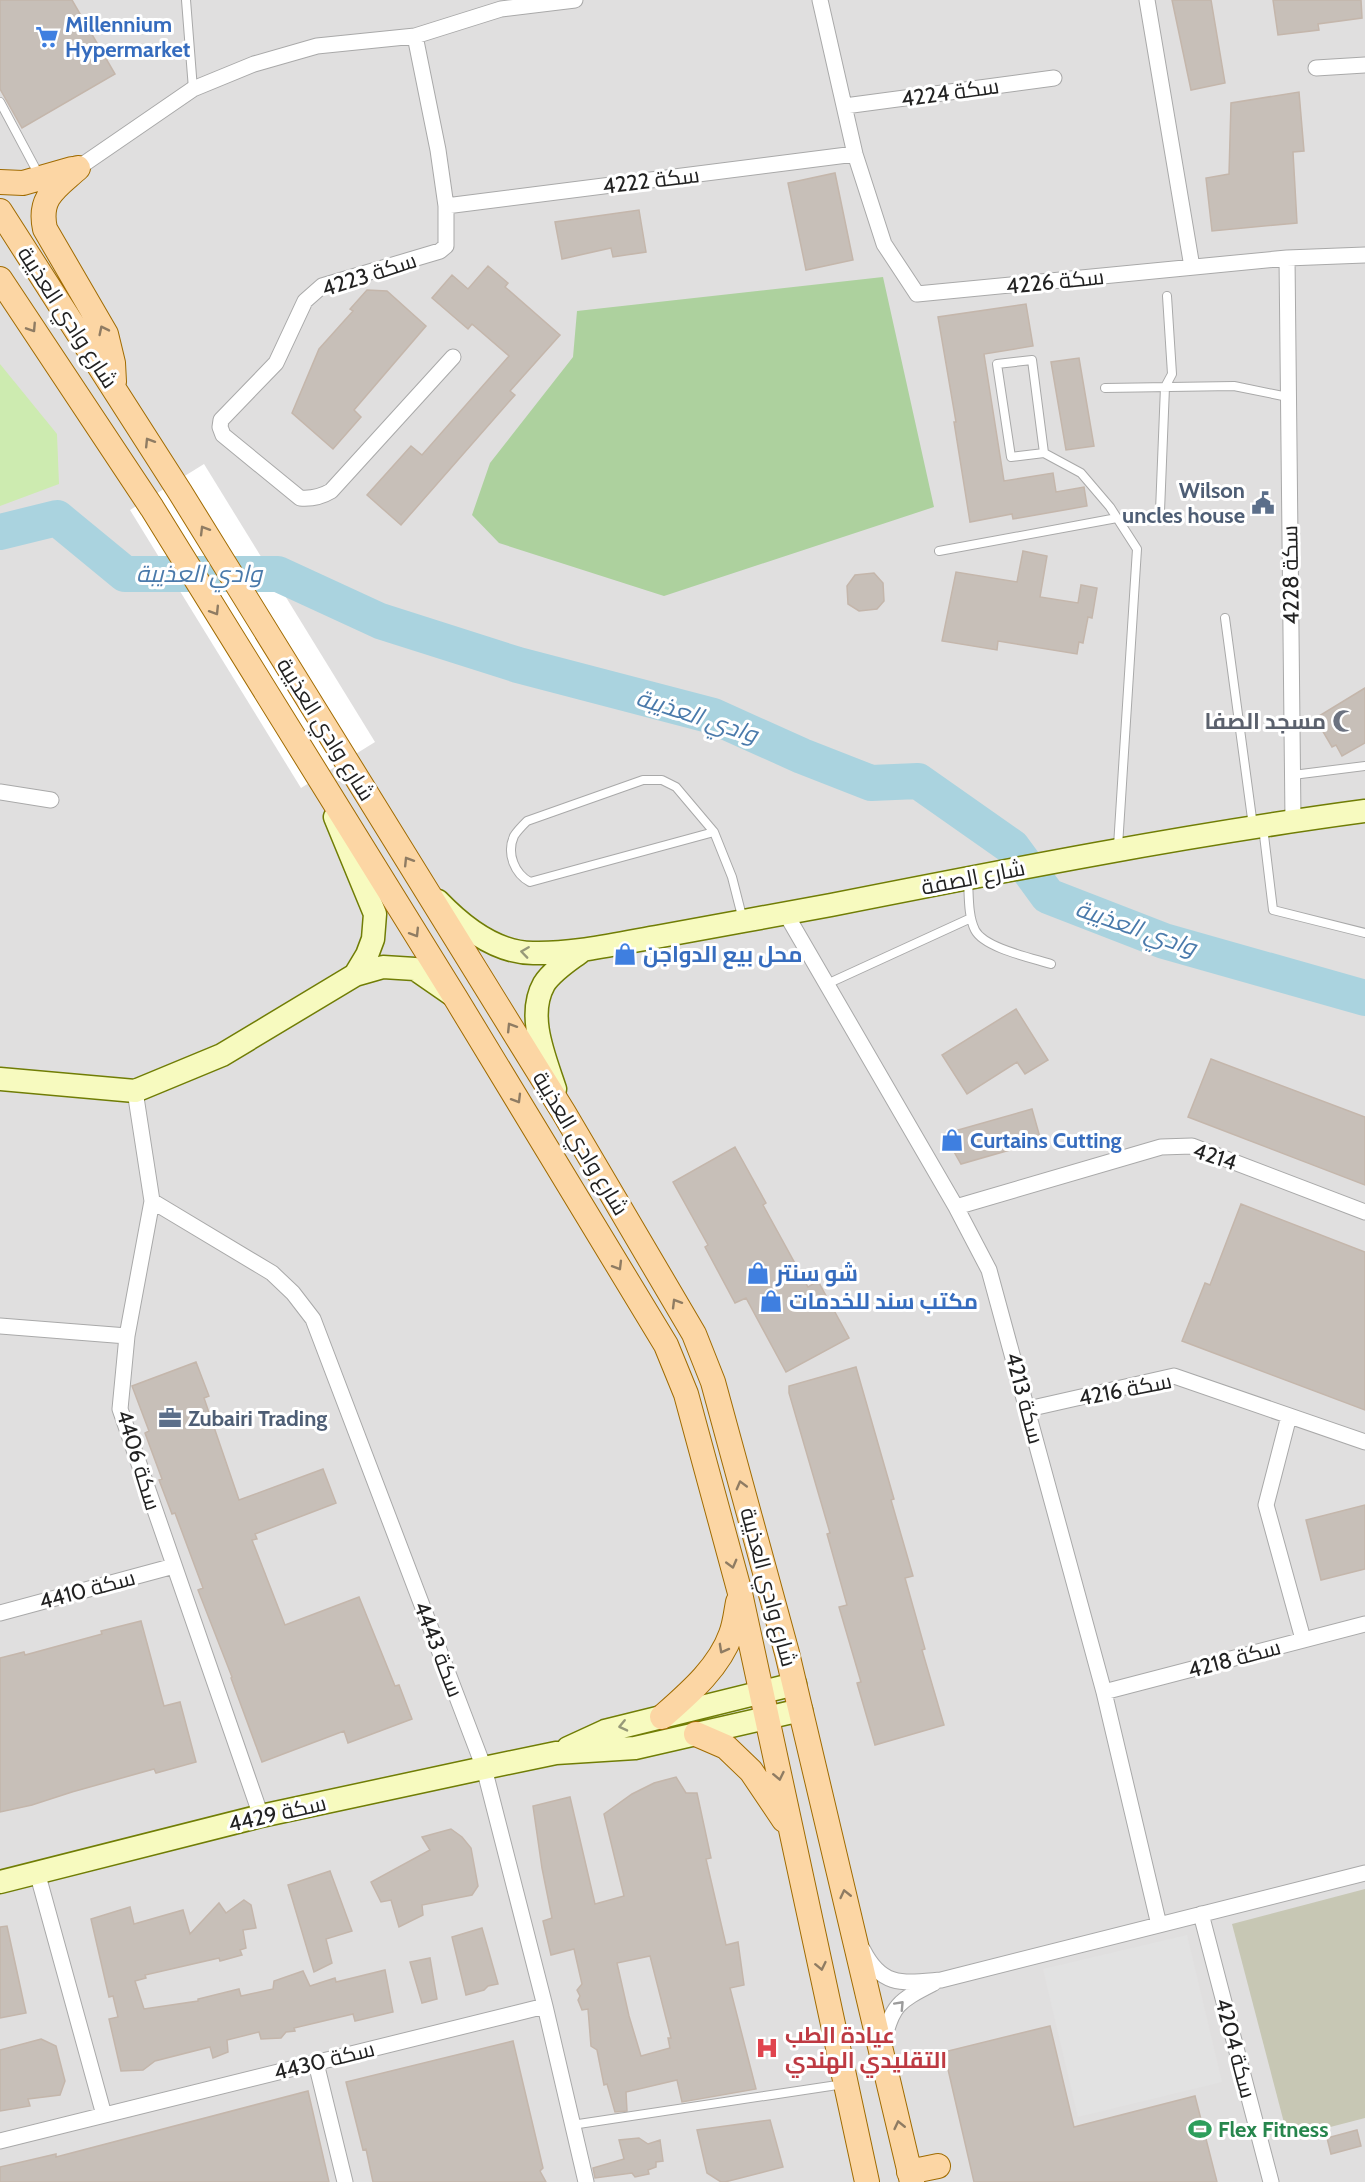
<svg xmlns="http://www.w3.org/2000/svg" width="1365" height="2182" viewBox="0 0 1365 2182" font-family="Cabin,Cairo,sans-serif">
<rect width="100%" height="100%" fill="#f2efe9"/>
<path fill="#e0dfdf" d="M 0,0 L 1365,0 L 1365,2182 L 0,2182 Z"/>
<path fill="#c7c7b4" d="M 1365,1889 L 1365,2118 L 1288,2138 L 1232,1924 Z"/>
<path fill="#cdebb0" d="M 0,364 L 57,434 L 59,484 L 0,506 Z"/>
<path fill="#add19e" d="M 883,277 L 934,507 L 664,596 L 499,543 L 472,515 L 490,463 L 573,357 L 577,311 Z"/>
<path fill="#e2e2e2" d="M 1187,1935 L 1222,2082 L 1078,2117 L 1043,1969 Z"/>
<path fill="#fff" d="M 204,464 L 375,742 L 301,788 L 130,510 Z"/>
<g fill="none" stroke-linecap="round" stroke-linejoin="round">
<path stroke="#aad3df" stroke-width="36" d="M 0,532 L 57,518 L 125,574 L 278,574 L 380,621 L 518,665 L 713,716 L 802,756 L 871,783 L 918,781 L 1012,847 L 1048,896 L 1164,941 L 1365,998"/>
</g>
<path fill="#c7bfb8" stroke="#c4b6ab" stroke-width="1.5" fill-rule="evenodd" d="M 0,0 L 72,0 L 115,74 L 22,128 L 0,89 Z
M 1172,0 L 1211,0 L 1225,83 L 1191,90 Z
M 1273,0 L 1361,0 L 1362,18 L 1318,24 L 1319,30 L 1278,35 Z
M 1299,92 L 1304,151 L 1293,152 L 1297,223 L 1212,231 L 1206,178 L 1229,174 L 1231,103 Z
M 835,173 L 853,260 L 806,270 L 788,183 Z
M 639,210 L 646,252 L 613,257 L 611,248 L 562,259 L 555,222 Z
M 488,266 L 508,283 L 505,287 L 560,335 L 510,391 L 515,395 L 401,525 L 367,495 L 411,446 L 422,455 L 509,356 L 472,324 L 468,329 L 432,298 L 452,275 L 468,289 Z
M 367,290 L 387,291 L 426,326 L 354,410 L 361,417 L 333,449 L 292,413 L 319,349 L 353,311 L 350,309 Z
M 1026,304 L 1033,346 L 984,354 L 1004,481 L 1053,473 L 1056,492 L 1084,487 L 1087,506 L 1013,519 L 1012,514 L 970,522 L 954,422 L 956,422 L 938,317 Z
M 1079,358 L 1094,446 L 1066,450 L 1051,362 Z
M 1023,551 L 1047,556 L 1040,597 L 1078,603 L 1081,585 L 1097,588 L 1092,618 L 1088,617 L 1083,643 L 1079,642 L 1077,654 L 998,641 L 997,650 L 942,641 L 956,572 L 1017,582 Z
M 874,573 L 883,583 L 884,601 L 877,609 L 859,611 L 848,604 L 847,586 L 855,575 Z
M 1365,688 L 1365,743 L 1342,756 L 1336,745 L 1332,747 L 1322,730 L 1326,727 L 1319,716 Z
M 1016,1009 L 1048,1060 L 1025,1074 L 1017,1062 L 967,1094 L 942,1055 Z
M 1211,1059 L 1365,1117 L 1365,1185 L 1188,1117 Z
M 1032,1109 L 1041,1141 L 961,1164 L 944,1134 Z
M 735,1147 L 766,1203 L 763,1205 L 808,1287 L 818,1281 L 849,1338 L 786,1372 L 746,1298 L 735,1303 L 705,1247 L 708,1245 L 673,1182 Z
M 1241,1204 L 1365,1252 L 1365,1410 L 1182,1341 L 1205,1283 L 1210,1285 Z
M 196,1362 L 209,1396 L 204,1398 L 239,1500 L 323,1469 L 336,1503 L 255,1534 L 257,1539 L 252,1540 L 285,1625 L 359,1597 L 395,1686 L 399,1685 L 412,1719 L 348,1743 L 344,1731 L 262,1762 L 231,1678 L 232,1677 L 198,1590 L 203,1588 L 175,1513 L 172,1514 L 159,1480 L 162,1479 L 145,1433 L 149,1431 L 132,1386 Z
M 856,1367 L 894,1499 L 891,1500 L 913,1576 L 905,1578 L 925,1649 L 922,1650 L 944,1725 L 875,1745 L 857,1683 L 861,1682 L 839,1607 L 847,1605 L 827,1534 L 830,1533 L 789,1393 L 789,1386 Z
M 1365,1505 L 1365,1569 L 1321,1580 L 1306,1520 Z
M 141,1621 L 164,1706 L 180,1702 L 196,1762 L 156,1773 L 154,1769 L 72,1792 L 32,1805 L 0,1812 L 0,1658 L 24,1652 L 25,1655 L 102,1634 L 101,1631 Z
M 676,1777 L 686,1793 L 697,1793 L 711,1858 L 706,1859 L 726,1945 L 738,1942 L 744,1985 L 730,1988 L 756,2089 L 682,2102 L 677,2080 L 626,2092 L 627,2111 L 615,2112 L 607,2084 L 604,2085 L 597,2050 L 591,2046 L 588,2009 L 582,2010 L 578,2000 L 580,1996 L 577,1990 L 582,1984 L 574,1949 L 551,1955 L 543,1921 L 552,1918 L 542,1868 L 533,1806 L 570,1797 L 595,1904 L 624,1896 L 604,1814 L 632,1794 L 654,1783 ZM 650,1956 L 671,2038 L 668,2038 L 670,2048 L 641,2056 L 629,2016 L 617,1963 Z
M 451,1829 L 462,1837 L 471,1848 L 478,1886 L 472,1895 L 422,1905 L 423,1915 L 399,1927 L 391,1900 L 381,1902 L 371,1882 L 430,1850 L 422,1837 Z
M 330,1871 L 352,1931 L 326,1939 L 332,1963 L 314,1972 L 288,1885 Z
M 244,1900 L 251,1905 L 256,1928 L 243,1930 L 246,1948 L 240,1950 L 242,1955 L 220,1961 L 219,1958 L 145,1975 L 146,1978 L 135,1981 L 144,2009 L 198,2001 L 198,1999 L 239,1989 L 241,1996 L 273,1989 L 274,1981 L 303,1971 L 310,1986 L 335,1978 L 336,1982 L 385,1970 L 393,2012 L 355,2021 L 353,2014 L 294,2028 L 295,2031 L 286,2032 L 281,2038 L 261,2039 L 259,2032 L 227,2040 L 228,2052 L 213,2058 L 210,2047 L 155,2061 L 143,2070 L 121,2071 L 109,2019 L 118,2017 L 113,1996 L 109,1997 L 91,1919 L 130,1907 L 134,1924 L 183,1910 L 190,1934 L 219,1903 L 226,1913 Z
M 7,1926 L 26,2013 L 0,2018 L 0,1927 Z
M 482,1928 L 498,1984 L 488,1986 L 484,1990 L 466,1995 L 452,1937 Z
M 430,1958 L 437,1999 L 422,2003 L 410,1962 Z
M 1050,2026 L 1074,2127 L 1195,2096 L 1217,2182 L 974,2182 L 944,2052 Z
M 41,2039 L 56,2046 L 65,2081 L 60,2095 L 28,2099 L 30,2106 L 0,2111 L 0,2050 Z
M 513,2041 L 543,2168 L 540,2171 L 546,2182 L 373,2182 L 366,2149 L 363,2150 L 346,2082 Z
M 308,2091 L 329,2182 L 0,2182 L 0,2167 L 56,2154 L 56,2157 Z
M 770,2120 L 783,2167 L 725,2182 L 721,2182 L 707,2173 L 697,2130 Z
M 1357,2130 L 1361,2146 L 1331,2154 L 1327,2138 Z
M 639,2138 L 648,2144 L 660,2140 L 663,2161 L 656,2162 L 656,2167 L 648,2170 L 649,2174 L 635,2177 L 632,2173 L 595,2178 L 593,2168 L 624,2159 L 619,2140 Z"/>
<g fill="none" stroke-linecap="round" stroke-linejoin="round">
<g stroke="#a9a9a9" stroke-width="10">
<path id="lane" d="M 186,0 L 193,89
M 0,102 L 39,175
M 1105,388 L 1234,386 L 1288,397
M 1044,453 L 1032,360 L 997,364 L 1011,457 L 1044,453 L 1081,473 L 1110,507 L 1137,549 L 1118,846
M 1160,511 L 1165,387 L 1172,374 L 1167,296
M 939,551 L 1117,518
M 1225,618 L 1253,826
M 1293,775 L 1365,766
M 1263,827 L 1273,910 L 1365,933
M 714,832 L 530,882 C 515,874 506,854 514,836 C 517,831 523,825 527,821 L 643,780 L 662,780 L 676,787 L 714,832 L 732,877 L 743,920
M 968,880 C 969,896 968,916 975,930 C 984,948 1032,958 1051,964
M 827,984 L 971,918
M 572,2125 L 844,2084"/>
</g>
<g stroke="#a9a9a9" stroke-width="17">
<path id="street" d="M 820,0 L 855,154 L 884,244 L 917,294 L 1287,258 L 1365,255
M 1147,0 L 1192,267
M 415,36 L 438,150 L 446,206 L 446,246 L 440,251 L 322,286 L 305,301 L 276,363 L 221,420 L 220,427 L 223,435 L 300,498 C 312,499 321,497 331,491 L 453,357
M 1316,68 L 1365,65
M 845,106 L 1054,78
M 78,168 L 193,89 L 254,64 L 317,46 L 415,36 L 501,9 L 575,0
M 446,206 L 855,154
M 1287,258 L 1293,820
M 0,792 L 51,800
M 786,914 L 956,1207 L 989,1270 L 1104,1692 L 1159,1925
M 135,1091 L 152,1201 L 127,1336 L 120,1409 L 261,1816
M 152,1201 L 272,1273 L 293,1293 L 313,1319 L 484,1768 L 545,2006 L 586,2182
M 956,1207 L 1161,1147 L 1192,1146 L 1365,1212
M 0,1326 L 127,1336
M 1028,1409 L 1174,1376 L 1365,1442
M 1289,1416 L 1266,1505 L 1303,1639
M 0,1613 L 174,1566
M 1104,1692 L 1365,1624
M 37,1872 L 104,2115
M 1201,1914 L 1271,2182
M 863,1950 C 882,1988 904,1983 941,1980 L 1365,1873
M 883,2044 C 892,2004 899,2001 934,1983
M 316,2063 L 345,2182
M 0,2141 L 545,2006"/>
</g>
<g stroke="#707d05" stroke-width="25">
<path id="secondary" d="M 335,817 L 375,914 L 373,939 L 367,955 L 355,975
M 438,901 C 463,927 496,953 533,953 C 574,954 615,944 656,937 C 714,926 773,916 831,905 C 1008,870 1186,835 1365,811
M 0,1079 L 135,1091 L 222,1055 L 355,975 L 383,967 L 415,969 L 454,996
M 555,1089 C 545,1058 526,1016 544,984 C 553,970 570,960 583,950
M 568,1748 L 605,1731 L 795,1684
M 0,1882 L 261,1816 L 484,1768 L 556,1753 L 635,1748 L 801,1710"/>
</g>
<g stroke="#a06b00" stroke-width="26">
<path id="primary" d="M 78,168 C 56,188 38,197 45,229 L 106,334 L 113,363 L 114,382
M 0,182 L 23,183 L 72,169
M 0,211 L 180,492 L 564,1113 L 694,1334 L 713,1382 L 787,1653 L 912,2182
M 0,279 L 152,508 L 455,997 L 666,1345 L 686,1394 L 740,1593 L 867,2182
M 662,1717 C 688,1694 719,1668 731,1634 C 735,1624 736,1612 738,1602
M 696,1734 L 726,1747 L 751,1771 L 784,1820
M 909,2172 L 938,2166"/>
</g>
<use href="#lane" stroke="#fff" stroke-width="8"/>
<use href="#street" stroke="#fff" stroke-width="15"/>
<use href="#secondary" stroke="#f7fabf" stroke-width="22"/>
<use href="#primary" stroke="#fcd6a4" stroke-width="24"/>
</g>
<defs><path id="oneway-chevron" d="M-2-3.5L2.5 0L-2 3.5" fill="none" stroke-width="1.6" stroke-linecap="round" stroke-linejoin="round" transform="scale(1.5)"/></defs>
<g stroke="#8f7c63">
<use href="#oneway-chevron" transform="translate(32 328) rotate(57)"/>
<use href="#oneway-chevron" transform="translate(103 330) rotate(-116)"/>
<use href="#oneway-chevron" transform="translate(149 442) rotate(-122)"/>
<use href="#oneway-chevron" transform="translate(204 530) rotate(-121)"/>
<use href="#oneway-chevron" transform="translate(215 611) rotate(58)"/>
<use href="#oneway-chevron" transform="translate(408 861) rotate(-122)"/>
<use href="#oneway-chevron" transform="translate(415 933) rotate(58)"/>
<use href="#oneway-chevron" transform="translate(511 1027) rotate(-122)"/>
<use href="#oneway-chevron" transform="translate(517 1099) rotate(59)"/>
<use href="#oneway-chevron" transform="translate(618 1266) rotate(59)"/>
<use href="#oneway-chevron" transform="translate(676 1303) rotate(-121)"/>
<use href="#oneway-chevron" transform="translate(741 1485) rotate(-105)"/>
<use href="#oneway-chevron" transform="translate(732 1564) rotate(75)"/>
<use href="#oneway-chevron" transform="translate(723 1649) rotate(119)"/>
<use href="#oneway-chevron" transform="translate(779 1776) rotate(78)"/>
<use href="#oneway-chevron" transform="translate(845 1894) rotate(-103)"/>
<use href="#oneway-chevron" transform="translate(821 1966) rotate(78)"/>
<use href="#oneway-chevron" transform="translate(899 2125) rotate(-103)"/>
</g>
<g stroke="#979978">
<use href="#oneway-chevron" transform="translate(525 952) rotate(-172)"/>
<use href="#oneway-chevron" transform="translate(623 1726) rotate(167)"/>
</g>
<use stroke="#9c9c9c" href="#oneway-chevron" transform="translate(900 2005) rotate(-47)"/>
<defs>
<g id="supermarket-bare" transform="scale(1.8)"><path d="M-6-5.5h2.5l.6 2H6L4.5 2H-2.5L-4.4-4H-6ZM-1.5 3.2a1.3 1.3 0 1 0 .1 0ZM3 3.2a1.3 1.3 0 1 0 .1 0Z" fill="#3f7fe0" stroke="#fff" stroke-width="2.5" paint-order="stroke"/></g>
<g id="civic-bare" transform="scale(1.8)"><path d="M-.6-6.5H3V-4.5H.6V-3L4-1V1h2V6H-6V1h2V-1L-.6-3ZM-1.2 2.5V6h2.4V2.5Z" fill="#5c6f8a" stroke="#fff" stroke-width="2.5" paint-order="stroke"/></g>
<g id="mosque-bare" transform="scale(1.8)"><path d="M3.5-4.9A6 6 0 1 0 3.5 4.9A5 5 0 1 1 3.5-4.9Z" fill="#6b7280" stroke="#fff" stroke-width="2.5" paint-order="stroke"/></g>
<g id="shop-bare" transform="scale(1.8)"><path d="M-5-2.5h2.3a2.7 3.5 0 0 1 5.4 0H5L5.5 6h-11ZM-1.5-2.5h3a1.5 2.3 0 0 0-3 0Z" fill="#3f7fe0" stroke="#fff" stroke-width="2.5" paint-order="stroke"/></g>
<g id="office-bare" transform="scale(1.8)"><path d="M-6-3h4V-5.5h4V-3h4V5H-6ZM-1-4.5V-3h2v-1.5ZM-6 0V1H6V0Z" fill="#5c6f8a" stroke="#fff" stroke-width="2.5" paint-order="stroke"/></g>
<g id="hospital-bare" transform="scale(1.8)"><path d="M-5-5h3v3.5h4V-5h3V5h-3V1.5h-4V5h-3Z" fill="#e0444e" stroke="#fff" stroke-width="2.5" paint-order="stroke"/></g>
<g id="stadium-bare" transform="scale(1.8)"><path d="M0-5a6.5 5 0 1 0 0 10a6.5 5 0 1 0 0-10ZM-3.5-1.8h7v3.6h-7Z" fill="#2e9e5b" stroke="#fff" stroke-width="2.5" paint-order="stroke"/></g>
</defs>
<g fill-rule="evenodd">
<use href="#supermarket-bare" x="47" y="37"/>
<use href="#civic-bare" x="1263" y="503"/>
<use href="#mosque-bare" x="1344" y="721"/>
<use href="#shop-bare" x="625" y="954"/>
<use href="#shop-bare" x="952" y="1140"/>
<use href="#shop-bare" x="758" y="1273"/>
<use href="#shop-bare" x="771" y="1301"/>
<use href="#office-bare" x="170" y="1418"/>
<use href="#hospital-bare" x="767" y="2048"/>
<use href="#stadium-bare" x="1200" y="2129"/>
</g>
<g text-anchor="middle" stroke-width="6" stroke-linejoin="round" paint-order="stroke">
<g font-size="22" font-weight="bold" fill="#366cbe" stroke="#fff" text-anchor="start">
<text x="65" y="32">Millennium<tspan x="65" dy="25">Hypermarket</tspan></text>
<text x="643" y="962">محل بيع الدواجن</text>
<text x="970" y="1148">Curtains Cutting</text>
<text x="776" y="1281">شو سنتر</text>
<text x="789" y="1309">مكتب سند للخدمات</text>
</g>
<g font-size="22" fill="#222" stroke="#fff">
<text transform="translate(950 92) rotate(-8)" y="8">سكة 4224</text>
<text transform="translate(651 180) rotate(-7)" y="8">سكة 4222</text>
<text transform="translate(369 274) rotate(-18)" y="8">سكة 4223</text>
<text transform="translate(1055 281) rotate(-6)" y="8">سكة 4226</text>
<text transform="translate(68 317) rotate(57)" y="8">شارع وادي العذيبة</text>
<text transform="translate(1290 575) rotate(-91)" y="8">سكة 4228</text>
<text transform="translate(326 729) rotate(58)" y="8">شارع وادي العذيبة</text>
<text transform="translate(973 877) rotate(-11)" y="8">شارع الصفة</text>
<text transform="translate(581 1143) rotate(59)" y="8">شارع وادي العذيبة</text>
<text transform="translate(1215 1156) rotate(18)" y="8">4214</text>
<text transform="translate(1125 1389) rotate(-11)" y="8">سكة 4216</text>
<text transform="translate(1025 1398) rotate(75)" y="8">سكة 4213</text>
<text transform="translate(139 1460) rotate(73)" y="8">سكة 4406</text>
<text transform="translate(769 1587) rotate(75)" y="8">شارع وادي العذيبة</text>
<text transform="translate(87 1589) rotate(-15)" y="8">سكة 4410</text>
<text transform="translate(439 1649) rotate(69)" y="8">سكة 4443</text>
<text transform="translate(1234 1658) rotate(-15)" y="8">سكة 4218</text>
<text transform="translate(277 1813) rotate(-13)" y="8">سكة 4429</text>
<text transform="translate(1236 2048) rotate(75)" y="8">سكة 4204</text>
<text transform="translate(324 2060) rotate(-14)" y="8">سكة 4430</text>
</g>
<g font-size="22" font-weight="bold" fill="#4e5e75" stroke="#fff" text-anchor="end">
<text x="1245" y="498">Wilson<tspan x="1245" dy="25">uncles house</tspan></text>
<text x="188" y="1426" text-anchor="start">Zubairi Trading</text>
</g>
<g font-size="22" font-weight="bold" fill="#5b616d" stroke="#fff" text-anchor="end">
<text x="1326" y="729">مسجد الصفا</text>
</g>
<g font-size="22" font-weight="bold" fill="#be3a42" stroke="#fff" text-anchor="start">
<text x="785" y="2043">عيادة الطب<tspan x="785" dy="25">التقليدي الهندي</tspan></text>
</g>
<g font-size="22" font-weight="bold" fill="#27864d" stroke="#fff" text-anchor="start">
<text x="1218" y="2137">Flex Fitness</text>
</g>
<g font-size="24" font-style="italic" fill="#4a7aab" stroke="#fff">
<text x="199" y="582">وادي العذيبة</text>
<text transform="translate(697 716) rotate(18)" y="8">وادي العذيبة</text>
<text transform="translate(1136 928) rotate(19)" y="8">وادي العذيبة</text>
</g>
</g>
</svg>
